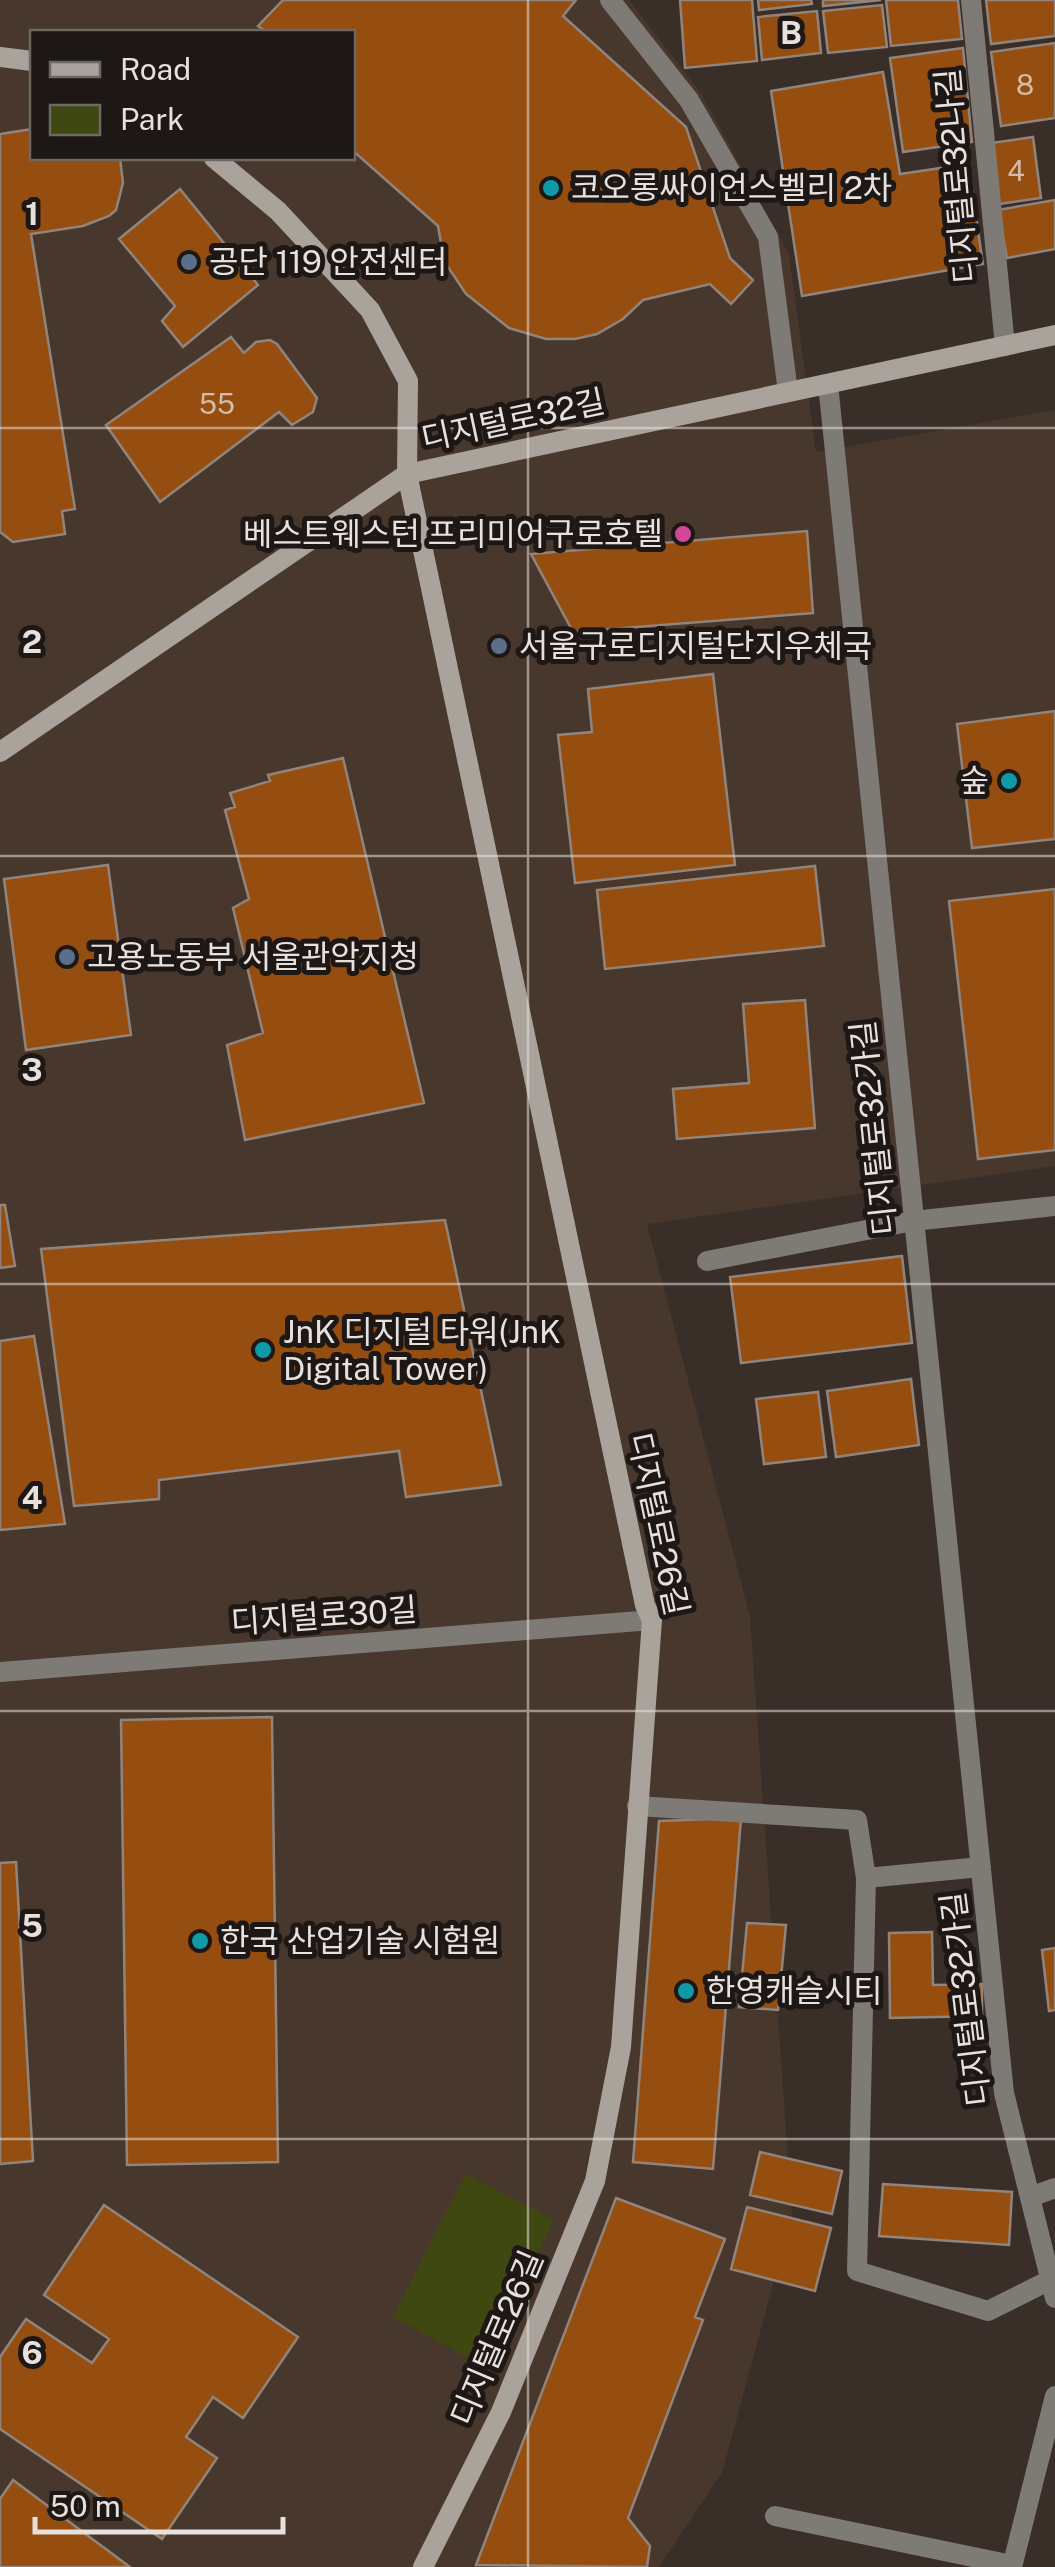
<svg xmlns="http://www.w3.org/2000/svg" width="1055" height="2567" viewBox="0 0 1055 2567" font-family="'Public Sans','Noto Sans KR',sans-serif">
<rect width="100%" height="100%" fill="#392e28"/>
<path fill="#47372c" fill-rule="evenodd" d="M 0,0 L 629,0 L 701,93 L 789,254 L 816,452 L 1055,410 L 1055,1166 L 647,1224 L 750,1616 L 792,2215 L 722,2473 L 659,2567 L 0,2567 ZM 32,32 L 352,32 L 352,158 L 32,158 Z"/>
<path fill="#404812" d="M 466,2174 L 554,2220 L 483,2366 L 393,2317 Z"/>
<path fill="#964e10" stroke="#90847c" stroke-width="2.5" d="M 283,0 L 576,0 L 563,16 L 686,127 L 730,258 L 753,280 L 731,304 L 710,284 L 643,300 L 623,319 L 597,334 L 575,339 L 546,339 L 509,328 L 466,294 L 444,261 L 438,226 L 352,150 L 352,32 L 267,32 L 258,26 Z
M 680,0 L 752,0 L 757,61 L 685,68 Z
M 758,0 L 811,0 L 812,4 L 759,10 Z
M 823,0 L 881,0 L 823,6 Z
M 886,0 L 958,0 L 962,39 L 891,46 Z
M 986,0 L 1055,0 L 1055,36 L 991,44 Z
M 882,5 L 887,47 L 828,53 L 823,11 Z
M 817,11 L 821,53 L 762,60 L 758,17 Z
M 1055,43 L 1055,118 L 1001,126 L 991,52 Z
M 963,48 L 972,142 L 903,152 L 890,58 Z
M 883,72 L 900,174 L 968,164 L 983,264 L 802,296 L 771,91 Z
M 32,129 L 32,158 L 120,158 L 123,183 L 116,210 L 109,216 L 83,226 L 31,234 L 75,509 L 62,511 L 65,534 L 13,542 L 0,532 L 0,134 Z
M 1033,137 L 1041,198 L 999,204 L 991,143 Z
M 180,189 L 258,285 L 183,347 L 162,321 L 175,306 L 119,239 Z
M 1055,200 L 1055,249 L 1007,258 L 998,210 Z
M 231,337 L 244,353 L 256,342 L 270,340 L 277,344 L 317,398 L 313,412 L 292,425 L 279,412 L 160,502 L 106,425 Z
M 807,531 L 813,613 L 573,632 L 531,554 Z
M 713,674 L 735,865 L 575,883 L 558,735 L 592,732 L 588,689 Z
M 1055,711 L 1055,839 L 972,848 L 957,724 Z
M 343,758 L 424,1103 L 245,1140 L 227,1045 L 263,1033 L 233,908 L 249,899 L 225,810 L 235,807 L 230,793 L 270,781 L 268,775 Z
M 108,865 L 131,1035 L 26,1050 L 4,879 Z
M 815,866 L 824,946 L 605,969 L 597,890 Z
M 1055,889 L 1055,1150 L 978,1159 L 949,901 Z
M 805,1000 L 815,1128 L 677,1139 L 673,1089 L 749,1083 L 743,1004 Z
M 0,1205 L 5,1205 L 15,1266 L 0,1268 Z
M 445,1220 L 501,1485 L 406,1497 L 399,1451 L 159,1480 L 159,1499 L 74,1506 L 41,1249 Z
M 902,1256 L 912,1343 L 741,1363 L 730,1277 Z
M 34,1336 L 65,1524 L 0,1530 L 0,1341 Z
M 911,1379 L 919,1445 L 836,1457 L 827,1391 Z
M 818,1392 L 826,1457 L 764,1464 L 756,1399 Z
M 272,1717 L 278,2162 L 127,2165 L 121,1720 Z
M 741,1818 L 713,2169 L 633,2162 L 659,1821 Z
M 16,1862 L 33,2161 L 0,2164 L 0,1863 Z
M 747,1923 L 786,1925 L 778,2010 L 739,2007 Z
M 932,1932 L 933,1985 L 982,1984 L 982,2016 L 890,2018 L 889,1933 Z
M 1055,1948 L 1055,2010 L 1049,2011 L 1042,1950 Z
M 760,2152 L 842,2171 L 832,2214 L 750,2195 Z
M 883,2184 L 1012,2192 L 1009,2245 L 879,2236 Z
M 616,2198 L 725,2239 L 695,2317 L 703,2320 L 628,2518 L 650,2546 L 647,2567 L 476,2565 Z
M 104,2205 L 298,2337 L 243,2418 L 213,2397 L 186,2437 L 217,2458 L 162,2539 L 0,2429 L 0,2357 L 26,2319 L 92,2363 L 109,2339 L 44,2295 Z
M 747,2207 L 831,2228 L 815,2291 L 731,2269 Z
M 13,2480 L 130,2567 L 0,2567 L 0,2499 Z"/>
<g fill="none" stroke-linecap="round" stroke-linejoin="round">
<path stroke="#7e7a75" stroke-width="20" d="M 610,0 L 689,100 L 768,237 L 788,392
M 971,0 L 1005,346
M 828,384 L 1004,2093 L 1055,2298
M 707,1261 L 913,1221 L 1055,1206
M 0,1672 L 652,1620
M 637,1806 L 857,1820 L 866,1878 L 981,1867
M 866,1878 L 857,2271 L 988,2311 L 1050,2280
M 1030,2197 L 1055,2188
M 775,2516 L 1012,2565
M 1012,2567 L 1055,2396"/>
<path stroke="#a9a39b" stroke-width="20" d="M 0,57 L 32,61
M 214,158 L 278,211 L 370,310 L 408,381 L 407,474 L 645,1605 L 652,1620 L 621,2047 L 595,2181 L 501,2412 L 423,2567
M 0,752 L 407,474 L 1055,335"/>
</g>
<path fill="none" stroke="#e7e0dc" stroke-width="2.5" stroke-opacity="0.55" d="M 528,0 L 528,2567M 0,428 L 1055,428M 0,856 L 1055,856M 0,1284 L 1055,1284M 0,1711 L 1055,1711M 0,2139 L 1055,2139"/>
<g fill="#0f9aa8" stroke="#1d1815" stroke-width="4">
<circle cx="551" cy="188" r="10"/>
<circle cx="1009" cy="781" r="10"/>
<circle cx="263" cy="1350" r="10"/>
<circle cx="200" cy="1941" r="10"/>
<circle cx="686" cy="1991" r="10"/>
</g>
<g fill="#5c6f8a" stroke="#1d1815" stroke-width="4">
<circle cx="189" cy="262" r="10"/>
<circle cx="499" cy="646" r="10"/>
<circle cx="67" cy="957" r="10"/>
</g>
<circle fill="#d1479c" stroke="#1d1815" stroke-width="4" cx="683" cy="534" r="10"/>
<g text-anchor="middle" stroke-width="10" stroke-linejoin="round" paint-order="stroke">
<g font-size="28" fill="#d3bca9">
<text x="1025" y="95">8</text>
<text x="1016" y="181">4</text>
<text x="217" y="414">55</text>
</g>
<g font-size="32" fill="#e7e0dc" stroke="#1d1815">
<text transform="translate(957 176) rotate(-95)" y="11">디지털로32나길</text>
<text transform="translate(513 420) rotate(-12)" y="11">디지털로32길</text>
<text transform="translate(874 1128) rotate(-96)" y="11">디지털로32가길</text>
<text transform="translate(658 1524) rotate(78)" y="11">디지털로26길</text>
<text transform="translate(324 1616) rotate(-4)" y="11">디지털로30길</text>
<text transform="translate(966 1999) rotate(-97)" y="11">디지털로32가길</text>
<text transform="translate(497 2338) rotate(-67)" y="11">디지털로26길</text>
</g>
<g font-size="32" fill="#e7e0dc" stroke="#1d1815" text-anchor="start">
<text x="571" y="199">코오롱싸이언스벨리 2차</text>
<text x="209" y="273">공단 119 안전센터</text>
<text x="663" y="545" text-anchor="end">베스트웨스턴 프리미어구로호텔</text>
<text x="519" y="657">서울구로디지털단지우체국</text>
<text x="989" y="792" text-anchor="end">숲</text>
<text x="87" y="968">고용노동부 서울관악지청</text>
<text x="283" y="1343">JnK 디지털 타워(JnK<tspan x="283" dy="37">Digital Tower)</tspan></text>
<text x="220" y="1952">한국 산업기술 시험원</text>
<text x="706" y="2002">한영캐슬시티</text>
</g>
</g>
<g font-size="32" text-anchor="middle" font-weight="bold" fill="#e7e0dc" stroke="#1d1815" stroke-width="10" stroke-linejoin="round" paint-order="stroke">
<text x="791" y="44">B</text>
<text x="32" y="225">1</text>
<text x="32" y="653">2</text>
<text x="32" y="1081">3</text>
<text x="32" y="1509">4</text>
<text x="32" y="1937">5</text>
<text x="32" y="2364">6</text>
</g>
<rect x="30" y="30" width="325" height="130" fill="#1d1815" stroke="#6e6865" stroke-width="2.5"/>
<rect x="50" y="62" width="50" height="15" fill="#a9a39b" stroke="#6e6865" stroke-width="2.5"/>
<text x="120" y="80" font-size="30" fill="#e7e0dc">Road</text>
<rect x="50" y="105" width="50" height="30" fill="#404812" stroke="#6e6865" stroke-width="2.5"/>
<text x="120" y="130" font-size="30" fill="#e7e0dc">Park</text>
<path d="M35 2517v15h248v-15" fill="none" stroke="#e7e0dc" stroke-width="5"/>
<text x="50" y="2517" font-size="30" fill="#e7e0dc" stroke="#1d1815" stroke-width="8" paint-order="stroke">50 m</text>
</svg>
